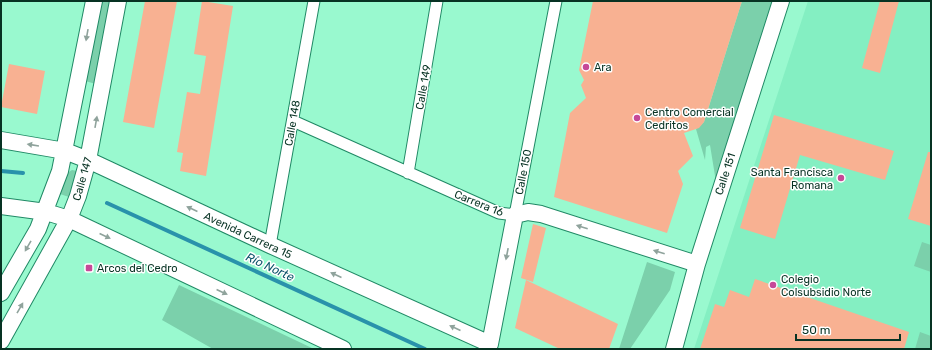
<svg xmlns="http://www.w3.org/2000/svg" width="932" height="350" viewBox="0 0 932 350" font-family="Rubik,sans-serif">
<rect width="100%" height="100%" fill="#99f9cf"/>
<path fill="#84efc2" d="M 808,1 L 931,1 L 931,349 L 694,349 Z"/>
<path fill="#7bd0ab" d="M 98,1 L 111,1 L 96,84 L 85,81 Z
M 742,1 L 774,1 L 716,182 L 710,145 L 706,147 L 705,160 L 696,129 L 704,122 Z
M 72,170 L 77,171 L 69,197 L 57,193 L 67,173 Z
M 922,242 L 931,245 L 931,272 L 914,266 Z
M 647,262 L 675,272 L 670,290 L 630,349 L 619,349 Z
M 179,285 L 314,349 L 213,349 L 162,320 Z
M 920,332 L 931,336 L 931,349 L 915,349 Z"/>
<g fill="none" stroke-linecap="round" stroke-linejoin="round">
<path stroke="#2992ab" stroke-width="4" d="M 1,171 L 23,173
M 107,203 L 425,349"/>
</g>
<path fill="#f8b192" d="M 145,1 L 177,1 L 154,128 L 123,122 Z
M 202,1 L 233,6 L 206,176 L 180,171 L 183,153 L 177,152 L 187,92 L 200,94 L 206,56 L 194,54 Z
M 593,1 L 742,1 L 704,122 L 699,128 L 684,133 L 693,156 L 678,171 L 683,184 L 667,233 L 554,197 L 570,113 L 586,98 L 581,85 L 584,80 L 579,70 Z
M 880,1 L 899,1 L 880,73 L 862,68 Z
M 9,64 L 45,71 L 37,114 L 1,107 Z
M 774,115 L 894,151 L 885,180 L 800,155 L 775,239 L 740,228 Z
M 928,152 L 931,152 L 931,226 L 908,219 Z
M 533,224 L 546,228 L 533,282 L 521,278 Z
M 755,279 L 909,332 L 904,349 L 700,349 L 715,304 L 724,307 L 730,290 L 749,297 Z
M 526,280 L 618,324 L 609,349 L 560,349 L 515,328 Z"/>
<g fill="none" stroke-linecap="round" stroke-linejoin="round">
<g stroke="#208965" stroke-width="13">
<path id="street" d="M 293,121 L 499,213 L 515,215 L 556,1
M 408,173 L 437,1
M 270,245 L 314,1"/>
</g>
<g stroke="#208965" stroke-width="18">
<path id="secondary" d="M 1,140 L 65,151 L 88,160 L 270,245 L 490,344 L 515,215 L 528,212 L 541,214 L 697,264
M 1,206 L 46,212 L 69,219 L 343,349
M 1,293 L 38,229 L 60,171 L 94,1
M 1,341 L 69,219 L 78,196 L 88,160 L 118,1
M 674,349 L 697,264 L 781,1"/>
</g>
<use href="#street" stroke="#fff" stroke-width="11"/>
<use href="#secondary" stroke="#fff" stroke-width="16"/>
</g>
<defs><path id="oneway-solid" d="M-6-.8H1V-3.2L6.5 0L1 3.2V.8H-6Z"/></defs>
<g fill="#8fa39c">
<use href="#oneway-solid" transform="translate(87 35) rotate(100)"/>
<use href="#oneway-solid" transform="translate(96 122) rotate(-80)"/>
<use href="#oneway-solid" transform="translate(33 145) rotate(-171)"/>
<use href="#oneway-solid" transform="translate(192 209) rotate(-155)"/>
<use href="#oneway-solid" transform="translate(582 227) rotate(-162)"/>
<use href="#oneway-solid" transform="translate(105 236) rotate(25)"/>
<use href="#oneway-solid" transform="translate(28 246) rotate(120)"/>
<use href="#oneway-solid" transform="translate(659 252) rotate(-162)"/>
<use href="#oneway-solid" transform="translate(507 254) rotate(101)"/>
<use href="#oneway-solid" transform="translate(336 275) rotate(-156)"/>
<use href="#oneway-solid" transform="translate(222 292) rotate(25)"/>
<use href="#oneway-solid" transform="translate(20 308) rotate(-60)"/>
<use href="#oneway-solid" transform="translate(455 328) rotate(-156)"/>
</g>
<g fill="#c64998" stroke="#fff" stroke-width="1.5">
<circle cx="586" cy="67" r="4"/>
<circle cx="637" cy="118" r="4"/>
<circle cx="841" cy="178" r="4"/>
<rect x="85" y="264" width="8" height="8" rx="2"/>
<circle cx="773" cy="285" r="4"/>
</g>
<g text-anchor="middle" stroke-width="3" stroke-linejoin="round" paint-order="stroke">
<g font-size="11" fill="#073223" stroke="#fff" text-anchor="start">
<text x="594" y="71">Ara</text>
<text x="645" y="116">Centro Comercial<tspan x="645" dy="13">Cedritos</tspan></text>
<text x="833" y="176" text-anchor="end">Santa Francisca<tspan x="833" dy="13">Romana</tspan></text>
<text x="97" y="272">Arcos del Cedro</text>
<text x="781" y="283">Colegio<tspan x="781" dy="13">Colsubsidio Norte</tspan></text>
</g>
<g font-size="11" fill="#073223" stroke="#fff">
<text transform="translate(423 87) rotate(-80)" y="4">Calle 149</text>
<text transform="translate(292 123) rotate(-80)" y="4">Calle 148</text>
<text transform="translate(523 172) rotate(-79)" y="4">Calle 150</text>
<text transform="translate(725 174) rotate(-72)" y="4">Calle 151</text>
<text transform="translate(82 179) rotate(-74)" y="4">Calle 147</text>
<text transform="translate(479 203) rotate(22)" y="4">Carrera 16</text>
<text transform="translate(248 235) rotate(25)" y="4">Avenida Carrera 15</text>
</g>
<g font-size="12" font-style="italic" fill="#0d556b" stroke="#fff">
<text transform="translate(270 267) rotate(25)" y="4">Río Norte</text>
</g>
</g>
<rect width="932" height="350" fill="none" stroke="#073223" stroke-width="4"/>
<path d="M796 334v6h104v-6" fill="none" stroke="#073223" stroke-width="2"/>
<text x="802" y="334" font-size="12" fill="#073223" stroke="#ffffff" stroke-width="3" paint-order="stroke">50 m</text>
</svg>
